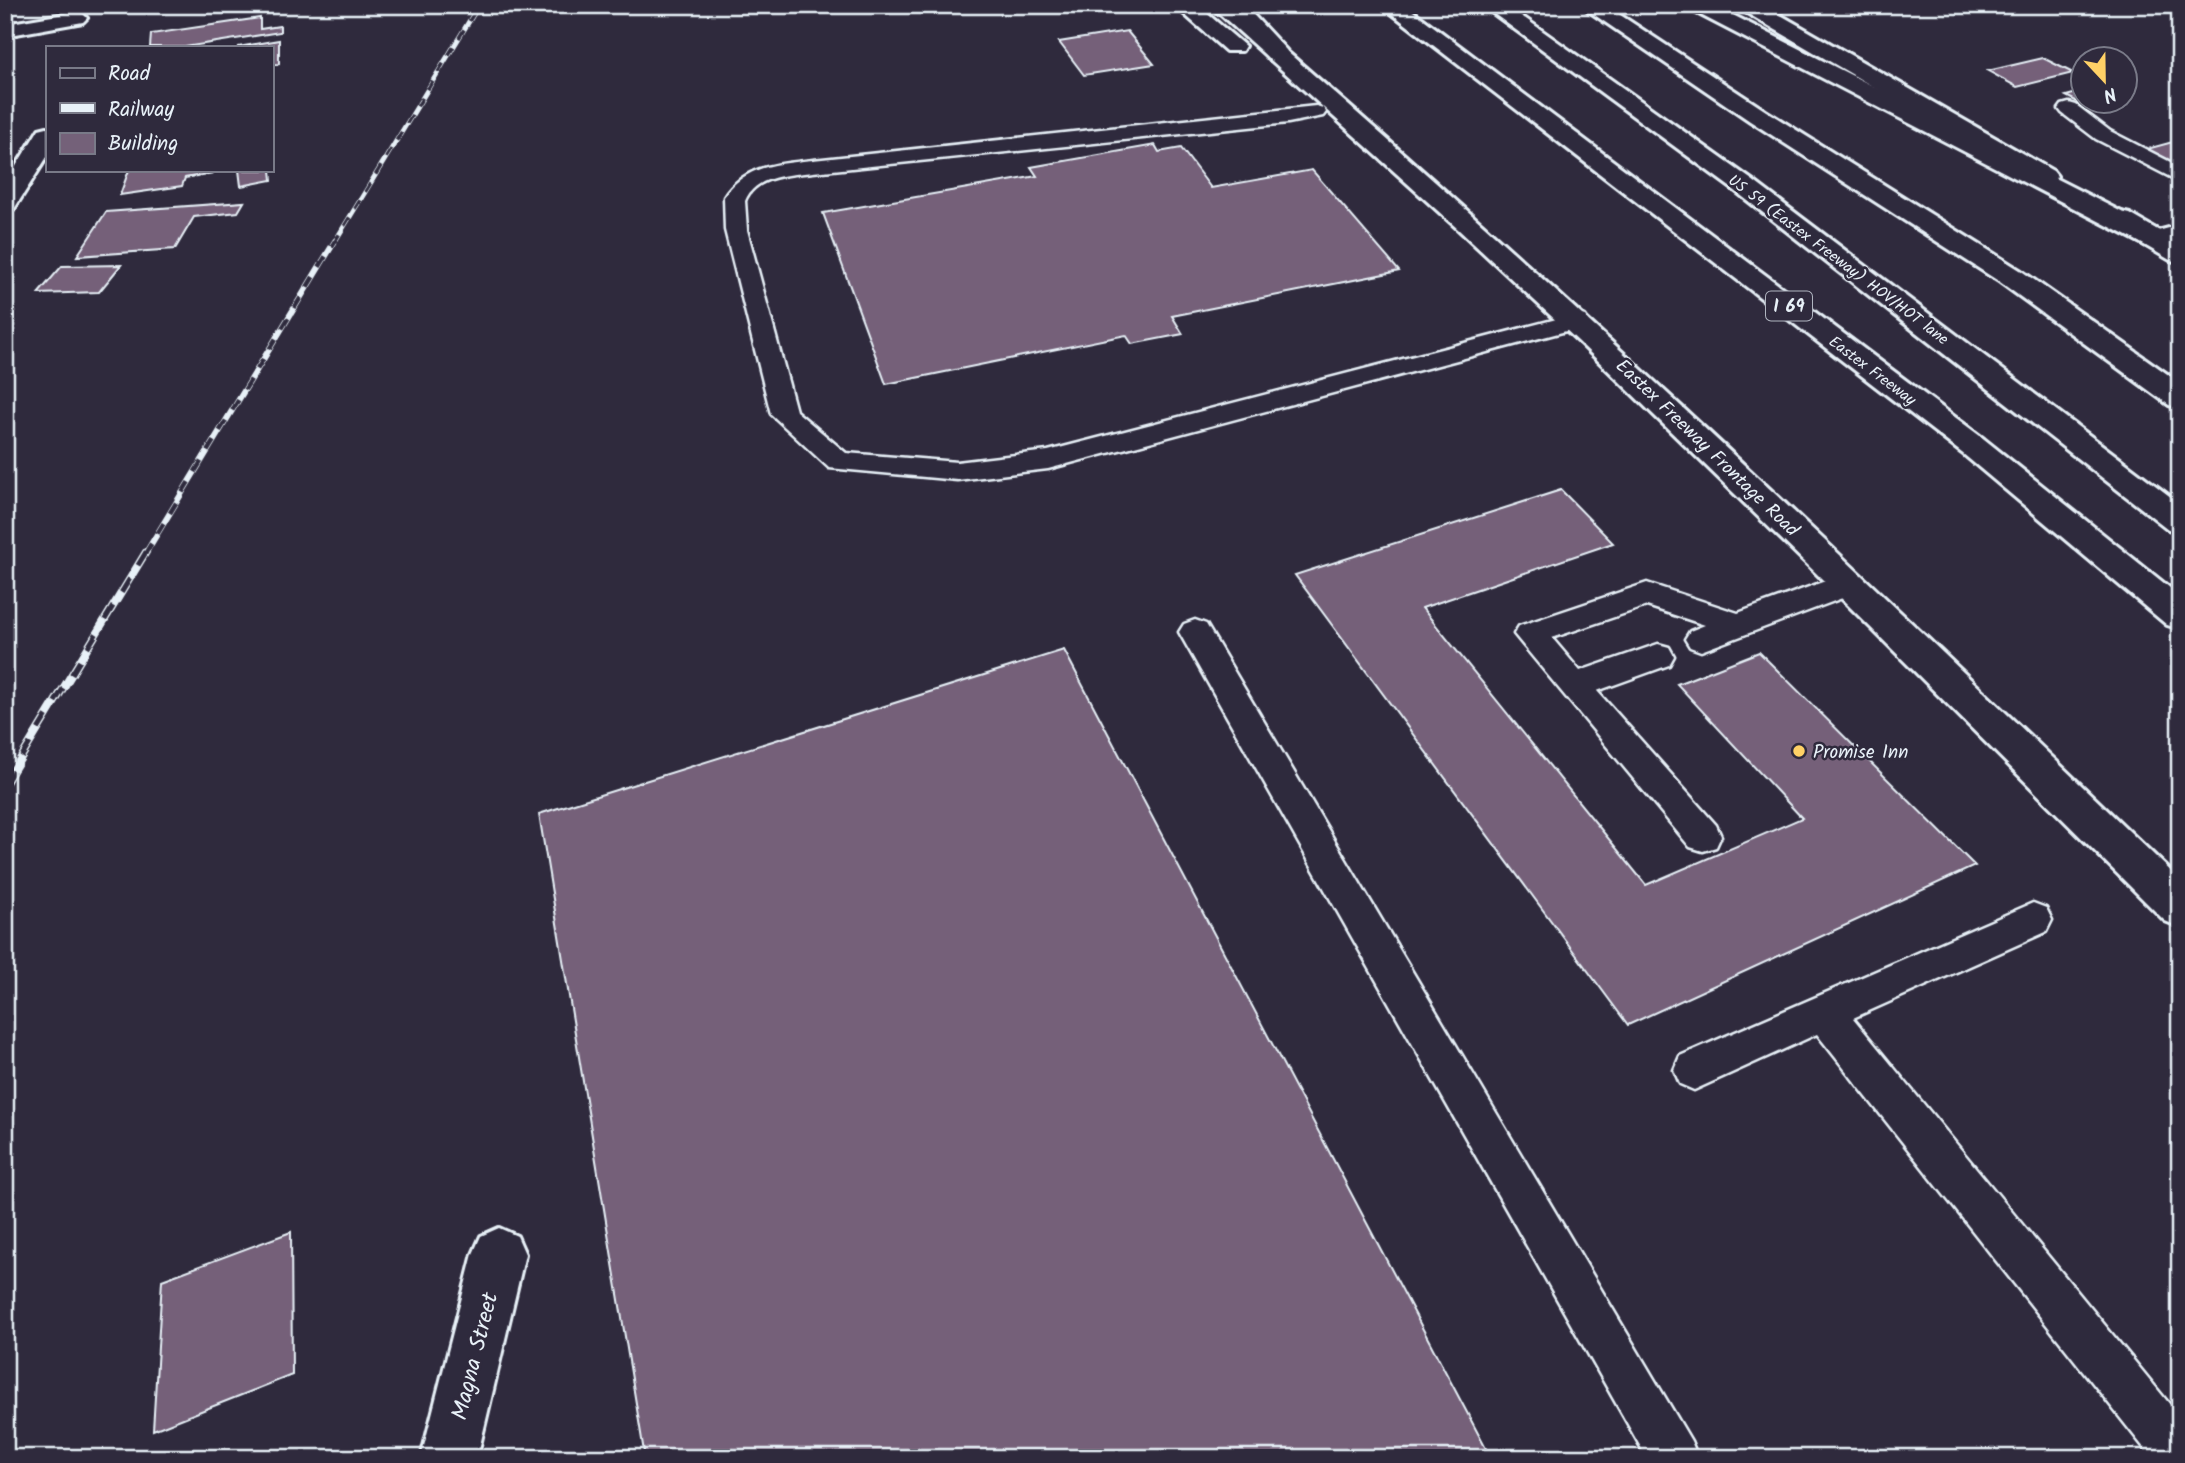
<svg xmlns="http://www.w3.org/2000/svg" width="2185" height="1463" viewBox="0 0 2185 1463" font-family="Kalam,sans-serif">
<rect width="100%" height="100%" fill="#2f2a3d"/>
<filter id="ink" filterUnits="userSpaceOnUse"><feTurbulence type="fractalNoise" baseFrequency=".0143" numOctaves="2"/><feDisplacementMap in="SourceGraphic" scale="14" xChannelSelector="R" yChannelSelector="G"/><feConvolveMatrix kernelMatrix="1 2 1 2 8 2 1 2 1" color-interpolation-filters="sRGB"/></filter>
<g filter="url(#ink)">
<path fill="#746179" stroke="#e8f1f8" stroke-width="2" d="M 260,18 L 260,29 L 280,26 L 280,32 L 185,47 L 150,47 L 151,34 Z
M 1127,31 L 1154,64 L 1084,75 L 1059,42 Z
M 279,40 L 279,64 L 271,65 L 271,47 L 238,47 Z
M 2043,58 L 2073,73 L 2017,87 L 1988,71 Z
M 2084,91 L 2084,102 L 2118,102 L 2126,105 L 2097,112 L 2066,96 Z
M 2180,140 L 2180,166 L 2147,149 Z
M 1155,145 L 1159,152 L 1181,148 L 1211,188 L 1312,170 L 1399,271 L 1172,316 L 1183,334 L 1132,344 L 1126,335 L 886,384 L 823,213 L 1037,176 L 1031,167 Z
M 129,170 L 214,170 L 213,173 L 185,178 L 182,186 L 120,195 Z
M 239,170 L 271,170 L 272,180 L 241,186 Z
M 244,202 L 238,212 L 194,217 L 175,249 L 77,256 L 106,212 Z
M 121,265 L 99,292 L 38,294 L 62,266 Z
M 1561,490 L 1613,543 L 1422,608 L 1646,885 L 1802,818 L 1677,684 L 1759,652 L 1975,866 L 1628,1025 L 1295,575 Z
M 1064,650 L 1491,1458 L 645,1458 L 539,814 Z
M 291,1232 L 292,1375 L 153,1430 L 162,1280 Z"/>
<g fill="none" stroke-linecap="round" stroke-linejoin="round">
<g stroke="#e8f1f8" stroke-width="5">
<path id="service" d="M 2069,103 L 2076,105 L 2110,131 L 2180,167 L 2180,182 L 2096,139 L 2062,113 L 2059,109 L 2062,105 Z
M 1316,106 L 1323,108 L 1326,112 L 1323,116 L 1288,123 L 813,172 C 790,175 755,175 745,201 L 747,230 L 796,411 L 846,453 L 957,462 L 1048,451 L 1576,314 L 1585,316 L 1588,321 L 1585,326 L 1048,469 L 957,480 L 829,468 L 771,414 L 725,230 L 724,197 C 745,165 778,164 813,160 Z
M 1850,572 L 1861,575 L 1865,583 L 1861,591 L 1701,651 L 1690,647 L 1685,639 L 1690,631 L 1705,625 L 1647,606 L 1552,638 L 1580,671 L 1658,644 L 1669,647 L 1674,656 L 1669,665 L 1597,691 L 1716,825 L 1721,836 L 1716,847 L 1703,851 L 1690,847 L 1514,634 L 1519,626 L 1647,583 L 1738,613 Z
M 1195,620 L 1206,624 L 1691,1441 L 1698,1458 L 1647,1458 L 1179,632 L 1184,624 Z
M 2033,903 L 2046,908 L 2052,920 L 2046,932 L 1853,1018 L 2180,1417 L 2180,1458 L 2152,1458 L 1817,1034 L 1694,1090 L 1680,1084 L 1674,1070 L 1680,1056 Z"/>
</g>
<g stroke="#e8f1f8" stroke-width="6">
<path id="minor" d="M 76,12 L 83,14 L 87,18 L 83,22 L 5,36 L 5,24 Z
M 47,127 L 47,157 L 14,209 L 5,212 L 5,184 L 39,129 Z
M 2180,225 L 2180,241 L 2156,248 L 2147,246 L 2143,240 L 2147,234 Z
M 499,1228 L 517,1236 L 525,1254 L 477,1458 L 421,1458 L 473,1254 L 481,1236 Z"/>
</g>
<g stroke="#e8f1f8" stroke-width="6">
<path id="secondary" d="M 1174,5 L 1197,5 L 1245,46 L 1242,51 L 1226,51 Z
M 1210,5 L 1233,5 C 1560,285 1870,582 2180,880 L 2180,927 L 2165,921 L 1814,571 L 1578,341 L 1458,229 Z
M 1737,5 L 1763,5 L 2053,171 L 2057,176 L 2053,181 L 2044,184 L 2035,181 L 1740,9 Z
M 2121,212 L 2130,214 L 2180,243 L 2180,262 L 2170,260 L 2112,226 L 2108,220 L 2112,214 Z"/>
</g>
<g stroke="#e8f1f8" stroke-width="6">
<path id="motorway" d="M 1222,5 L 1244,5 L 1286,50 L 1289,55 L 1286,60 L 1270,60 Z
M 1381,5 L 1405,5 L 1984,439 L 2180,596 L 2180,629 L 2167,625 L 1962,453 Z
M 1482,5 L 1506,5 L 1752,180 L 2180,504 L 2180,532 L 2168,529 L 1734,190 Z
M 1580,5 L 1605,5 L 1766,111 L 2020,270 L 2180,383 L 2180,408 L 2169,405 L 2000,282 L 1750,121 Z
M 1686,5 L 1713,5 L 2165,234 L 2169,240 L 2165,246 L 2156,248 L 2147,246 L 1689,9 Z"/>
</g>
<use href="#service" fill="#2f2a3d" fill-rule="evenodd"/>
<use href="#minor" fill="#2f2a3d" fill-rule="evenodd"/>
<use href="#secondary" fill="#2f2a3d" fill-rule="evenodd"/>
<use href="#motorway" fill="#2f2a3d" fill-rule="evenodd"/>
<g stroke="#e8f1f8" stroke-width="5">
<path id="rail-far2" d="M 334,243 L 479,5"/>
</g>
<g stroke="#e8f1f8" stroke-width="6">
<path id="rail-far1" d="M 145,554 L 335,241"/>
</g>
<g stroke="#e8f1f8" stroke-width="8">
<path id="rail" d="M 5,784 L 146,552"/>
</g>
<use href="#rail-far2" stroke="#2f2a3d" stroke-width="3.5" stroke-dasharray="10" stroke-linecap="butt"/>
<use href="#rail-far1" stroke="#2f2a3d" stroke-width="4.5" stroke-dasharray="12" stroke-linecap="butt"/>
<use href="#rail" stroke="#2f2a3d" stroke-width="5" stroke-dasharray="16" stroke-linecap="butt"/>
</g>
</g>
<circle fill="#ffd166" stroke="#2f2a3d" stroke-width="2.5" cx="1799" cy="751" r="7"/>
<g text-anchor="middle" stroke-width="5" stroke-linejoin="round" paint-order="stroke">
<g font-size="16" fill="#e8f1f8" stroke="#2f2a3d">
<text transform="translate(1839 259) rotate(37)" y="6">US 59 (Eastex Freeway) HOV/HOT lane</text>
<text transform="translate(1873 370) rotate(37)" y="6">Eastex Freeway</text>
</g>
<rect fill="#2f2a3d" stroke="#b0b5c0" stroke-width="2" x="1766" y="291.5" width="46" height="29" rx="5"/>
<g font-size="18" font-weight="bold" fill="#e8f1f8">
<text x="1789" y="312">I 69</text>
</g>
<g font-size="19" fill="#e8f1f8" stroke="#2f2a3d">
<text transform="translate(1708 447) rotate(44)" y="7">Eastex Freeway Frontage Road</text>
</g>
<g font-size="19" fill="#e8f1f8" stroke="#2f2a3d" text-anchor="start">
<text x="1813" y="758">Promise Inn</text>
</g>
<g font-size="23" fill="#e8f1f8" stroke="#2f2a3d">
<text transform="translate(474 1356) rotate(-76)" y="8">Magna Street</text>
</g>
</g>
<rect width="2185" height="1463" fill="none" stroke="#2f2a3d" stroke-width="28"/>
<rect x="14" y="14" width="2157" height="1435" fill="none" stroke="#e8f1f8" stroke-width="2.5" filter="url(#ink)"/>
<rect x="46" y="46" width="228" height="126" fill="#2f2a3d" stroke="#797a88" stroke-width="2"/>
<rect x="60" y="68" width="35" height="10" fill="#2f2a3d" stroke="#797a88" stroke-width="2"/>
<text x="108" y="80" font-size="21" fill="#e8f1f8">Road</text>
<rect x="60" y="103" width="35" height="10" fill="#e8f1f8" stroke="#797a88" stroke-width="2"/>
<text x="108" y="116" font-size="21" fill="#e8f1f8">Railway</text>
<rect x="60" y="133" width="35" height="21" fill="#746179" stroke="#797a88" stroke-width="2"/>
<text x="108" y="150" font-size="21" fill="#e8f1f8">Building</text>
<g transform="translate(2104 80) rotate(158)"><circle r="33" fill="#2f2a3d" stroke="#797a88" stroke-width="2"/>
<path d="M0-5L12 26L0 18L-12 26Z" fill="#ffd166"/>
<text y="-10" font-size="19" font-weight="bold" text-anchor="middle" fill="#e8f1f8">N</text>
</g>
</svg>
